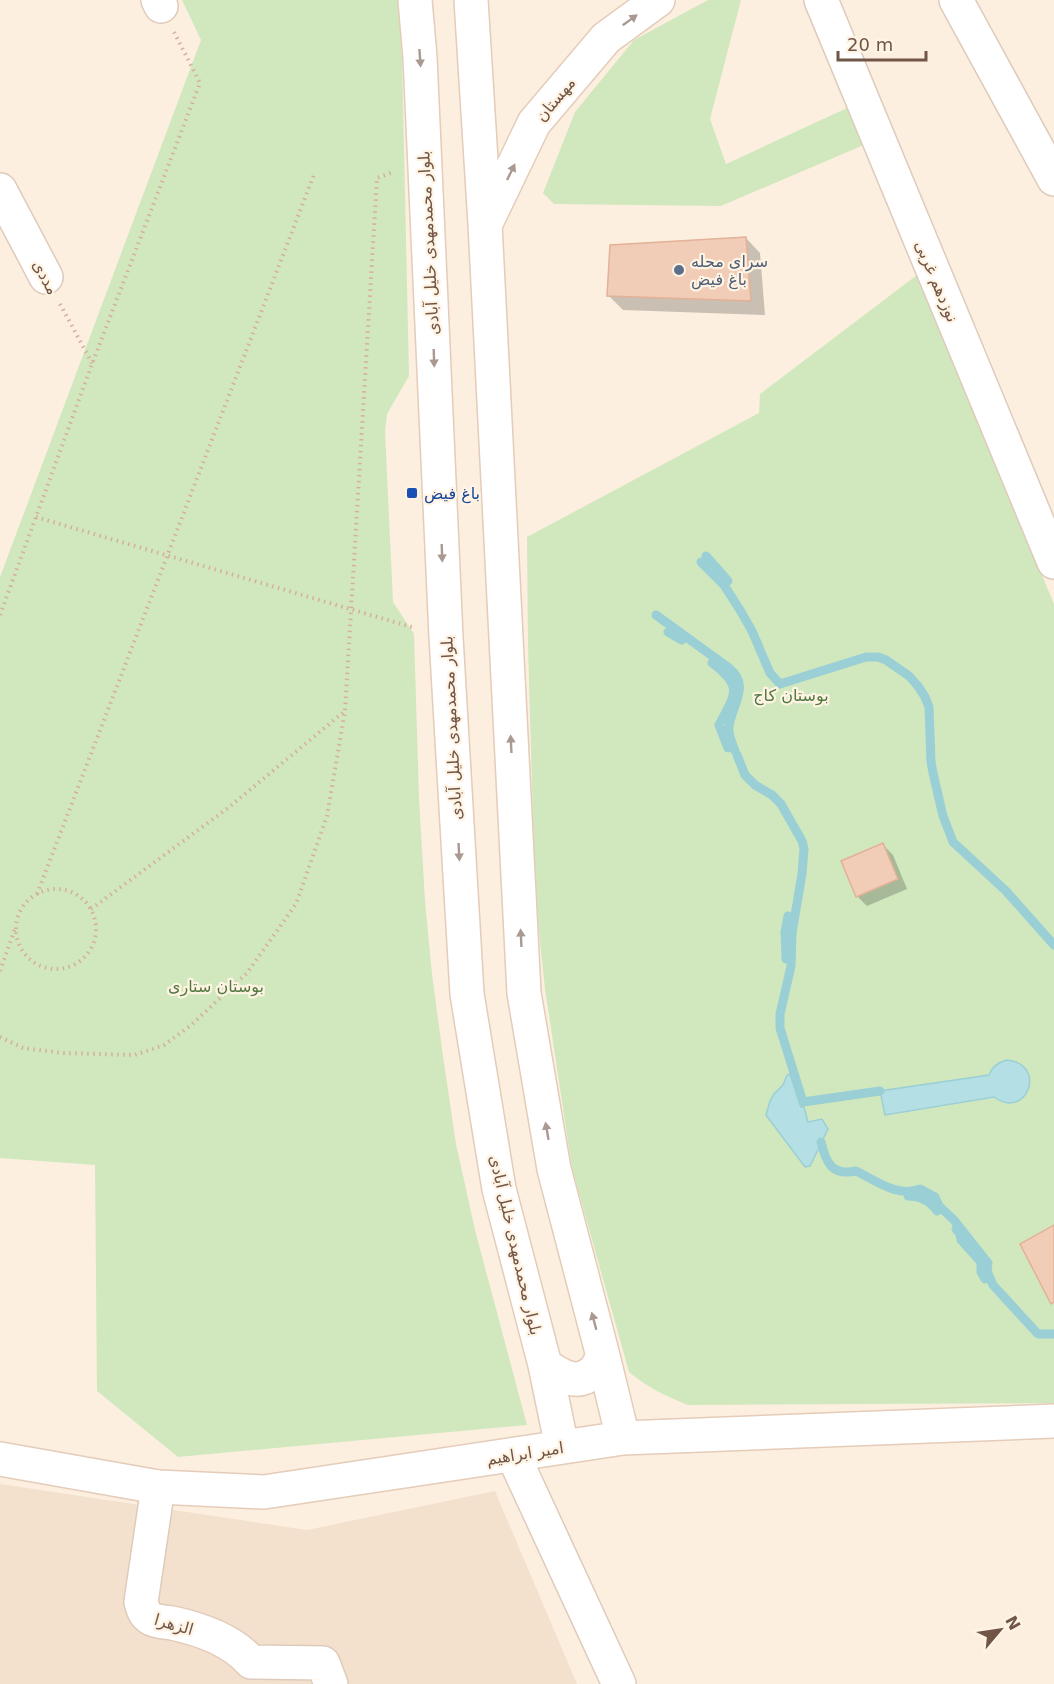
<svg xmlns="http://www.w3.org/2000/svg" width="1054" height="1684" viewBox="0 0 1054 1684" font-family="'DejaVu Sans',Cairo,sans-serif">
<rect width="100%" height="100%" fill="#fcefdf"/>
<path fill="#f3e1cd" d="M 0,1484 L 307,1530 L 495,1491 L 577,1684 L 0,1684 Z"/>
<path fill="#d1e8be" d="M 182,0 L 399,0 L 402,57 L 409,376 L 387,414 L 385,431 L 393,602 L 414,634 L 419,798 L 425,901 L 432,974 L 443,1056 L 456,1144 L 475,1230 L 527,1425 L 178,1457 L 97,1391 L 95,1165 L 0,1158 L 0,577 L 201,40 Z
M 708,0 L 741,0 L 710,119 L 726,164 L 847,108 L 866,144 L 721,206 L 554,204 L 543,193 L 575,112 L 634,40 Z
M 917,275 L 1054,604 L 1054,1403 L 688,1405 C 664,1395 650,1389 629,1372 L 572,1168 L 545,989 L 535,893 L 528,645 L 527,537 L 759,413 L 760,394 Z"/>
<path fill="#b4dfe4" stroke="#9acfd6" stroke-width="1.5" d="M 1007,1060 C 1048,1064 1027,1121 994,1097 L 885,1115 L 880,1091 L 989,1075 C 992,1066 999,1062 1007,1060 Z
M 790,1074 L 801,1107 L 804,1107 L 808,1122 L 822,1119 L 828,1129 L 810,1166 L 805,1167 L 766,1115 L 770,1101 L 774,1094 L 783,1085 L 787,1075 Z"/>
<path fill="#0003" d="M 746,238 L 760,253 L 765,315 L 623,310 L 608,295 Z
M 883,845 L 893,855 L 907,889 L 867,906 L 857,896 Z"/>
<g fill="none" stroke-linecap="round" stroke-linejoin="round">
<path stroke="#9acfd6" stroke-width="9" d="M 706,556 L 728,581
M 701,562 L 724,585 L 740,610 L 752,631 L 770,673 L 780,684 L 866,657 L 878,657 L 886,660 L 909,676 L 918,686 L 925,697 L 929,707 L 931,762 L 933,773 L 943,816 L 953,842 L 1006,891 L 1054,945
M 656,615 L 729,668 C 751,686 732,704 729,727 C 728,735 732,743 735,751
M 668,632 L 682,640
M 712,663 C 744,687 735,694 719,725 L 728,748
M 737,755 L 745,775 L 755,785 L 772,795 L 781,804 L 802,841 L 804,849 L 802,874 L 792,933 L 791,966 L 780,1014 L 780,1028 L 803,1102 L 880,1091
M 786,959 L 785,932 L 788,916
M 821,1142 C 826,1163 832,1176 856,1171 C 875,1180 898,1198 920,1189 L 935,1197 L 939,1206 L 954,1220 L 988,1263 L 987,1271 L 993,1285 L 1038,1334 L 1054,1334
M 908,1196 C 921,1196 930,1201 937,1211
M 956,1229 L 960,1234 L 961,1240 L 981,1262 L 981,1272 L 985,1279"/>
</g>
<path fill="#f1ccb7" stroke="#e3b197" stroke-width="1.5" d="M 746,237 L 751,301 L 607,296 L 610,245 Z
M 883,843 L 898,879 L 856,897 L 841,861 Z
M 1054,1225 L 1054,1302 L 1051,1304 L 1020,1244 Z"/>
<g fill="none" stroke-linecap="round" stroke-linejoin="round">
<g stroke="#dfcbbb" stroke-width="36">
<path id="street" d="M 158,0 L 161,6
M 821,0 L 1054,562
M 956,0 L 1054,179
M 0,190 L 46,277
M 513,1455 L 619,1684
M 158,1487 L 141,1602 C 143,1609 144,1614 150,1618 C 156,1622 165,1622 172,1623 C 200,1629 232,1640 251,1662 L 323,1663 L 331,1684"/>
</g>
<g stroke="#e4ccb9" stroke-width="36">
<path id="secondary" d="M 415,0 L 420,57 L 446,637 L 467,994 L 499,1189 L 545,1365 L 562,1447
M 471,0 L 485,224 L 524,993 L 554,1169 L 603,1356 L 623,1438
M 486,223 L 534,123 L 606,38 L 658,0
M 545,1365 C 559,1375 577,1387 593,1372 C 597,1369 600,1361 603,1356
M 0,1459 L 158,1487 L 264,1492 L 623,1438 L 1054,1421"/>
</g>
<path stroke="#d5af9b" stroke-width="4" stroke-dasharray="1.5 4.5" stroke-linecap="butt" d="M 60,304 L 92,363
M 36,517 L 415,628
M 0,615 L 92,364 L 200,83 L 174,32
M16 929a40 40 0 1 1 80 0a40 40 0 1 1-80 0Z
M 37,894 L 315,172
M 91,909 L 228,808 L 345,711
M 0,971 L 16,926
M 0,1037 L 23,1048 L 62,1053 L 135,1055 L 164,1045 L 190,1026 L 247,973 L 296,904 L 327,816 L 345,711 L 377,178 L 393,172"/>
<use href="#street" stroke="#fff" stroke-width="33"/>
<use href="#secondary" stroke="#fff" stroke-width="33"/>
</g>
<defs><path id="oneway-solid" d="M-6-.8H1V-3.2L6.5 0L1 3.2V.8H-6Z" transform="scale(1.5)"/></defs>
<g fill="#aa9991">
<use href="#oneway-solid" transform="translate(630 20) rotate(-36)"/>
<use href="#oneway-solid" transform="translate(420 58) rotate(86)"/>
<use href="#oneway-solid" transform="translate(511 172) rotate(-64)"/>
<use href="#oneway-solid" transform="translate(434 358) rotate(88)"/>
<use href="#oneway-solid" transform="translate(442 553) rotate(88)"/>
<use href="#oneway-solid" transform="translate(511 744) rotate(-93)"/>
<use href="#oneway-solid" transform="translate(459 852) rotate(87)"/>
<use href="#oneway-solid" transform="translate(521 938) rotate(-93)"/>
<use href="#oneway-solid" transform="translate(547 1131) rotate(-100)"/>
<use href="#oneway-solid" transform="translate(594 1321) rotate(-105)"/>
</g>
<circle fill="#5c6f8a" stroke="#fff4e4" stroke-width="2" cx="679" cy="270" r="6"/>
<rect fill="#1a4fb4" stroke="#fff4e4" stroke-width="2" x="406" y="487" width="12" height="12" rx="3"/>
<g text-anchor="middle" stroke-width="4.5" stroke-linejoin="round" paint-order="stroke">
<g font-size="16" fill="#715547" stroke="#fff4e4">
<text transform="translate(555 99) rotate(-50)" y="6">مهستان</text>
<text transform="translate(428 243) rotate(-93)" y="6">بلوار محمدمهدی خلیل آبادی</text>
<text transform="translate(46 277) rotate(62)" y="6">مددی</text>
<text transform="translate(937 281) rotate(67)" y="6">نوزدهم غربی</text>
<text transform="translate(451 728) rotate(-93)" y="6">بلوار محمدمهدی خلیل آبادی</text>
<text transform="translate(516 1245) rotate(77)" y="6">بلوار محمدمهدی خلیل آبادی</text>
<text transform="translate(525 1453) rotate(-9)" y="6">امیر ابراهیم</text>
<text transform="translate(174 1624) rotate(16)" y="6">الزهرا</text>
</g>
<g font-size="16" fill="#4e5e75" stroke="#fff4e4" text-anchor="start">
<text x="691" y="267">سرای محله<tspan x="691" dy="18">باغ فیض</tspan></text>
</g>
<g font-size="16" fill="#164399" stroke="#fff4e4" text-anchor="start">
<text x="424" y="499">باغ فیض</text>
</g>
<g font-size="16" fill="#527840" stroke="#fff4e4">
<text x="791" y="701">بوستان کاج</text>
<text x="216" y="992">بوستان ستاری</text>
</g>
</g>
<g transform="translate(1000 1630) rotate(61)" stroke="#fff4e4" stroke-width="4.5" paint-order="stroke">
<path d="M0-4.5L10 22L0 15L-10 22Z" fill="#715547"/>
<text y="-9" font-size="16" font-weight="bold" text-anchor="middle" fill="#715547">N</text>
</g>
<path d="M838 51v9h88v-9" fill="none" stroke="#715547" stroke-width="3"/>
<text x="847" y="51" font-size="18" fill="#715547" stroke="#fff4e4" stroke-width="4.5" paint-order="stroke">20 m</text>
</svg>
